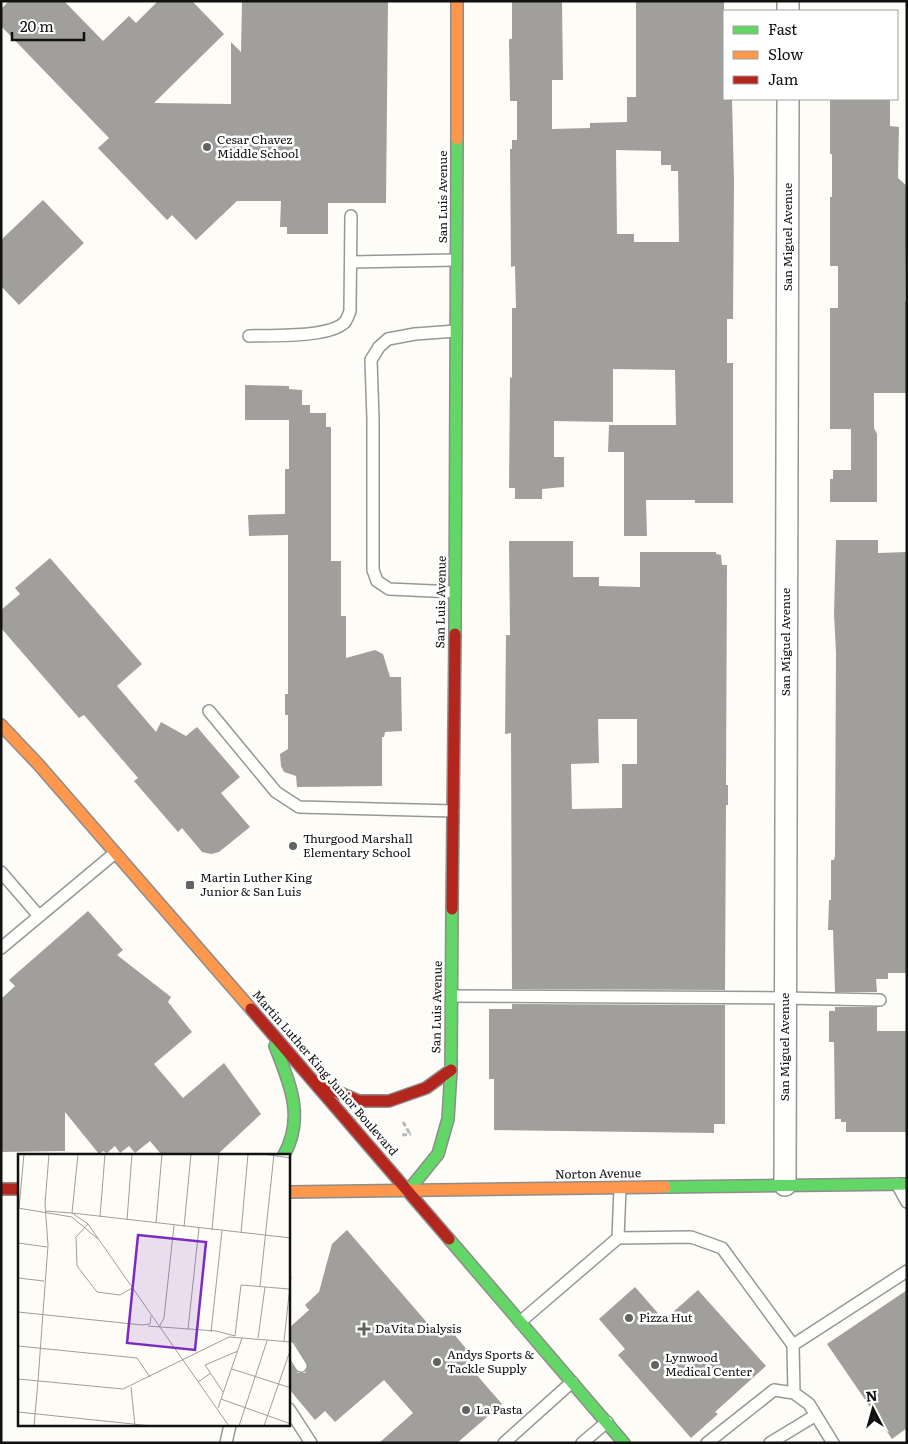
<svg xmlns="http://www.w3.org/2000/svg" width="908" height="1444" viewBox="0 0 908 1444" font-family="Literata,serif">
<rect width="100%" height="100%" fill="#fdfcf7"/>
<path fill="#a19f9c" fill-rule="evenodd" d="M 9,1 L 64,1 L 103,41 L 129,16 L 136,23 L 158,1 L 192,1 L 224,34 L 154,103 L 231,104 L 231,42 L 241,52 L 242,1 L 388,1 L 386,203 L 328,203 L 328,234 L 287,234 L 287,227 L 280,227 L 281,201 L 237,201 L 196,240 L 172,215 L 167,220 L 98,148 L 109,138 L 1,26 L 1,9 Z
M 512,1 L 562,1 L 563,80 L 552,80 L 552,129 L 590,128 L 590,123 L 627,122 L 627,97 L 636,97 L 636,1 L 724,1 L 724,99 L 732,99 L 734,181 L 733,319 L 727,319 L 727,363 L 733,363 L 733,503 L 695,503 L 695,500 L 646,500 L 647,536 L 624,536 L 624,452 L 608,452 L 609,425 L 676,425 L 675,370 L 613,369 L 613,422 L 554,421 L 554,457 L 564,457 L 564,487 L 542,489 L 542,499 L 515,499 L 515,488 L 509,488 L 510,377 L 512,378 L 512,308 L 516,308 L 515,266 L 511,267 L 510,149 L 512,149 L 512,140 L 517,140 L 517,101 L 510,101 L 509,39 L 512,39 ZM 616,150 L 661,151 L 661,165 L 671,165 L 671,171 L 678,171 L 679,242 L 634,242 L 634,234 L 617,234 Z
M 830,99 L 890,99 L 890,126 L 899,127 L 898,178 L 907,186 L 905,301 L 907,301 L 907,393 L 874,393 L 874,428 L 877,434 L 877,502 L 830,502 L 830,479 L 833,479 L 833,470 L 851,470 L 851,429 L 830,429 L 830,308 L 838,308 L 838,266 L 830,266 L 830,197 L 832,197 L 832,154 L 830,154 Z
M 43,200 L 84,243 L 19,305 L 1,286 L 1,240 Z
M 245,385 L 289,386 L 289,389 L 302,390 L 302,405 L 310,405 L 310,413 L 326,413 L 326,427 L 331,427 L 331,561 L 341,561 L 341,616 L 346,616 L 346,658 L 375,650 L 383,654 L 390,677 L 401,677 L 402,731 L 385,732 L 384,737 L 382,737 L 382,786 L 297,787 L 296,776 L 284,772 L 281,766 L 280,754 L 288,749 L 288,715 L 285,715 L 285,694 L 288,694 L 288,535 L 249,536 L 248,515 L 285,514 L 285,469 L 289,469 L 289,420 L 245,420 Z
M 836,540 L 878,540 L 878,553 L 907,552 L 907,973 L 888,973 L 888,979 L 876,979 L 877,992 L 835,992 L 833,930 L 828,930 L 829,900 L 831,900 L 831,860 L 834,860 L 835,856 L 836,652 L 834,614 Z
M 509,541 L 573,541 L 573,577 L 599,577 L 599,586 L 640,587 L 640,552 L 716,552 L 716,554 L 721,555 L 722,565 L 727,565 L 726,785 L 728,785 L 728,805 L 726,805 L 725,990 L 512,989 L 511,733 L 505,734 L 506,635 L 510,635 ZM 598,719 L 637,719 L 637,764 L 622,764 L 622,808 L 572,809 L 571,764 L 599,763 Z
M 50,558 L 142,664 L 117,686 L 156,732 L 161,722 L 186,736 L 197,727 L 240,777 L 221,793 L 250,827 L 219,852 L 211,854 L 202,852 L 182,828 L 178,832 L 134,781 L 138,778 L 84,715 L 79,718 L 1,628 L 1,610 L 20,594 L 15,588 Z
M 88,911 L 123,950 L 117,955 L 171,997 L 168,1002 L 192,1032 L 154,1064 L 183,1098 L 224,1063 L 261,1114 L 218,1154 L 160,1153 L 150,1141 L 135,1153 L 129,1146 L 120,1153 L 115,1146 L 107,1153 L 103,1151 L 99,1154 L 65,1112 L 65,1151 L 1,1152 L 1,999 L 15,986 L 9,980 Z
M 512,1004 L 725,1005 L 725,1124 L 714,1124 L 714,1133 L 494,1130 L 494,1079 L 489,1079 L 489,1009 L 512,1009 Z
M 835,1007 L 877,1007 L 877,1031 L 907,1031 L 907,1132 L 846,1132 L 846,1122 L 841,1122 L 841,1119 L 835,1119 L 834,1042 L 829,1042 L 829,1011 L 835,1011 Z
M 347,1230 L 436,1333 L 446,1325 L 475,1359 L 468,1365 L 502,1404 L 457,1443 L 379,1443 L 413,1413 L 384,1380 L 335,1422 L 325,1411 L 315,1420 L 289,1389 L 289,1361 L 298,1373 L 305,1373 L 308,1366 L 295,1343 L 289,1340 L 289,1328 L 309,1310 L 305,1305 L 319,1292 L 332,1244 Z
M 635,1287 L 664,1320 L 698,1290 L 766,1366 L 715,1412 L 718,1414 L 691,1438 L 618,1355 L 625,1349 L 599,1319 Z
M 907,1290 L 907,1428 L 892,1439 L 827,1344 Z"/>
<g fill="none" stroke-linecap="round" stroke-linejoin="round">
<g stroke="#979795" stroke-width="14">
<path id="lane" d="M 351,262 L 456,260
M 249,336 C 271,335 330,338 345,322 C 347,319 349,314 350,311 L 351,216
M 455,592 L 389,589 L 377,581 L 373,570 L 373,419 L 371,360 L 379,347 L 388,339 L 415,334 L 456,331
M 209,711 L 276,792 L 299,807 L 453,811
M 1,872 L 39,916
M 1,948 L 115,853
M 452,996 L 785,998 L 880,1000
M 897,1184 L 907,1202
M 618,1238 L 691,1237 L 722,1248 L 793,1345 L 794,1393
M 520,1322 L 618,1238 L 620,1188
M 793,1345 L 907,1271
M 289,1347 L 301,1366
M 289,1409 L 311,1443
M 226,1443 L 230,1425
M 504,1443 L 572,1382
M 582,1443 L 607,1422
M 707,1443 L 774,1390 L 794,1393 L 809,1404 L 833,1443
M 770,1443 L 816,1415"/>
</g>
<g stroke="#979795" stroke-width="24">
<path id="street" d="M 788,11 L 788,1
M 785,1185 L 788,99"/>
</g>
<g stroke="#8e8d8b" stroke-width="14">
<path id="fast" d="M 455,634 L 457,139
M 275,1046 C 290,1084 305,1117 284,1155
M 665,1187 L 907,1184
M 408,1191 L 438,1154 L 448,1119 L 451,1070 L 452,909
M 449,1239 L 624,1443"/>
</g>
<g stroke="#8e8d8b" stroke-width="14">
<path id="slow" d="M 457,139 L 457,1
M 1,725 L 38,764 L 251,1009
M 289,1192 L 665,1187"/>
</g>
<g stroke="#8e8d8b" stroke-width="14">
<path id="jam" d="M 452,909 L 455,634
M 251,1009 L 449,1239
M 321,1085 L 359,1101 L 389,1101 L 426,1088 L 451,1070
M 1,1189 L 19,1189"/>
</g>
<path stroke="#b9b9b8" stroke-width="3" stroke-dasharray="5 2.5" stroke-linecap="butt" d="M 403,1122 L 410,1134
M 402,1135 L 411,1134"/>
<use href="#lane" stroke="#fffffe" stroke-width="11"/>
<use href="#street" stroke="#fffffe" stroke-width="21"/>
<use href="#fast" stroke="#63d668" stroke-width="11"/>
<use href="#slow" stroke="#ff974d" stroke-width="11"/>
<use href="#jam" stroke="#b3261e" stroke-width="11"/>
</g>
<g fill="#646362" stroke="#fff" stroke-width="2">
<circle cx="207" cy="147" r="5"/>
<circle cx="293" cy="846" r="5"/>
<rect x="185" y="880" width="10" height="10" rx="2.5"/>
<circle cx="629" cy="1318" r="5"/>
<path d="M361.5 1321.5h5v5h5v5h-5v5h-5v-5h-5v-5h5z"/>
<circle cx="437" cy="1362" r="5"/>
<circle cx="655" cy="1365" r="5"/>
<circle cx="466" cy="1410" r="5"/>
</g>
<g text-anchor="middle" stroke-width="5" stroke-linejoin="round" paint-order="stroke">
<g font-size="12" fill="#111" stroke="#fff" text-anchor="start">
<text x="217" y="144">Cesar Chavez<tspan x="217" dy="14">Middle School</tspan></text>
<text x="303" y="843">Thurgood Marshall<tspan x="303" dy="14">Elementary School</tspan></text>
<text x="200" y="882">Martin Luther King<tspan x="200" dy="14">Junior &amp; San Luis</tspan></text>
<text x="639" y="1322">Pizza Hut</text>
<text x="375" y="1333">DaVita Dialysis</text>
<text x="447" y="1359">Andys Sports &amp;<tspan x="447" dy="14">Tackle Supply</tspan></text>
<text x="665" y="1362">Lynwood<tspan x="665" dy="14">Medical Center</tspan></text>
<text x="476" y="1414">La Pasta</text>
</g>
<g font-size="12" fill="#111" stroke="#fff">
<text transform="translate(443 197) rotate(-90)" y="4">San Luis Avenue</text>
<text transform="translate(788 237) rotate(-90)" y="4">San Miguel Avenue</text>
<text transform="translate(441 602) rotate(-89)" y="4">San Luis Avenue</text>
<text transform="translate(786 642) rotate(-90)" y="4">San Miguel Avenue</text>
<text transform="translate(437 1007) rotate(-89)" y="4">San Luis Avenue</text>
<text transform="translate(785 1047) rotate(-90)" y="4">San Miguel Avenue</text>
<text transform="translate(325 1073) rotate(49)" y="4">Martin Luther King Junior Boulevard</text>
<text transform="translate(598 1174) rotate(-1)" y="4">Norton Avenue</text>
</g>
</g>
<g transform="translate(18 1154)">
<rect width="272" height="272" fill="#fdfcf7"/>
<path fill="none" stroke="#9f9e9b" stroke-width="1" d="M 60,0 L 54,59 L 273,84M 245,0 L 273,4M 0,54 L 54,63 L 80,85M 1,54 L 6,0M 27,57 L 54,59 L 70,70 L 211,272M 82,63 L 87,0M 109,66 L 114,0M 138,69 L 144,0M 70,70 L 58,83 L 59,112 L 79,138 L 102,141 L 114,134M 166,73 L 173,0M 194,76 L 201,0M 223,79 L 230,0M 0,89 L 29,93M 0,124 L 26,127M 242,132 L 256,0M 0,158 L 124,171M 124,171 L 132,170 L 133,162M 130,172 L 198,177 L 217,182 L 223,131 L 271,135M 141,173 L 146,164 L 156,71M 170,175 L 181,74M 193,178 L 204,77M 240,184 L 247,133M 266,187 L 273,122M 0,192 L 119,204 L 132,223M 214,215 L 273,234M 0,225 L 105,235 L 211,183 L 273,188M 20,227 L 30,91 L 27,50 L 31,0M 180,228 L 193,219M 113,233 L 117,272M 205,238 L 187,211 L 220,197M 203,245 L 273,270M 200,254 L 224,184M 0,258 L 134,272M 16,272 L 20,227M 221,272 L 249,187M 246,272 L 273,194"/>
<path fill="#7b2cbf" fill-opacity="0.15" stroke="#7b2cbf" stroke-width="2.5" d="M 120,81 L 188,88 L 177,196 L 109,189 Z"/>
<rect width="272" height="272" fill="none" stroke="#111" stroke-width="2.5"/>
</g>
<rect width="908" height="1444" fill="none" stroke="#111111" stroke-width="5"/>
<rect x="723" y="10" width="175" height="90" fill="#ffffff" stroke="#a0a0a0"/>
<rect x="733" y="26" width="25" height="8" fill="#63d668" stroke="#a0a0a0"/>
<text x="768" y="35" font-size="15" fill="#111111">Fast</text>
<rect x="733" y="51" width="25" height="8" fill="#ff974d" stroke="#a0a0a0"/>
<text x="768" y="60" font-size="15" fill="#111111">Slow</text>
<rect x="733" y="76" width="25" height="8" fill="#b3261e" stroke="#a0a0a0"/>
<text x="768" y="85" font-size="15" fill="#111111">Jam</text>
<g transform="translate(873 1409) rotate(354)" stroke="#ffffff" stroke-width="4" paint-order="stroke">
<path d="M0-4L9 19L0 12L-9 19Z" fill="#111111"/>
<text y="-8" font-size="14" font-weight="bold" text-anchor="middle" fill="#111111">N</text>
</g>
<path d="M12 32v8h72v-8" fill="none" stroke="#111111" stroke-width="2.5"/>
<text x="20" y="32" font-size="15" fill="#111111" stroke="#ffffff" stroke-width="4" paint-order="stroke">20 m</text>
</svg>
